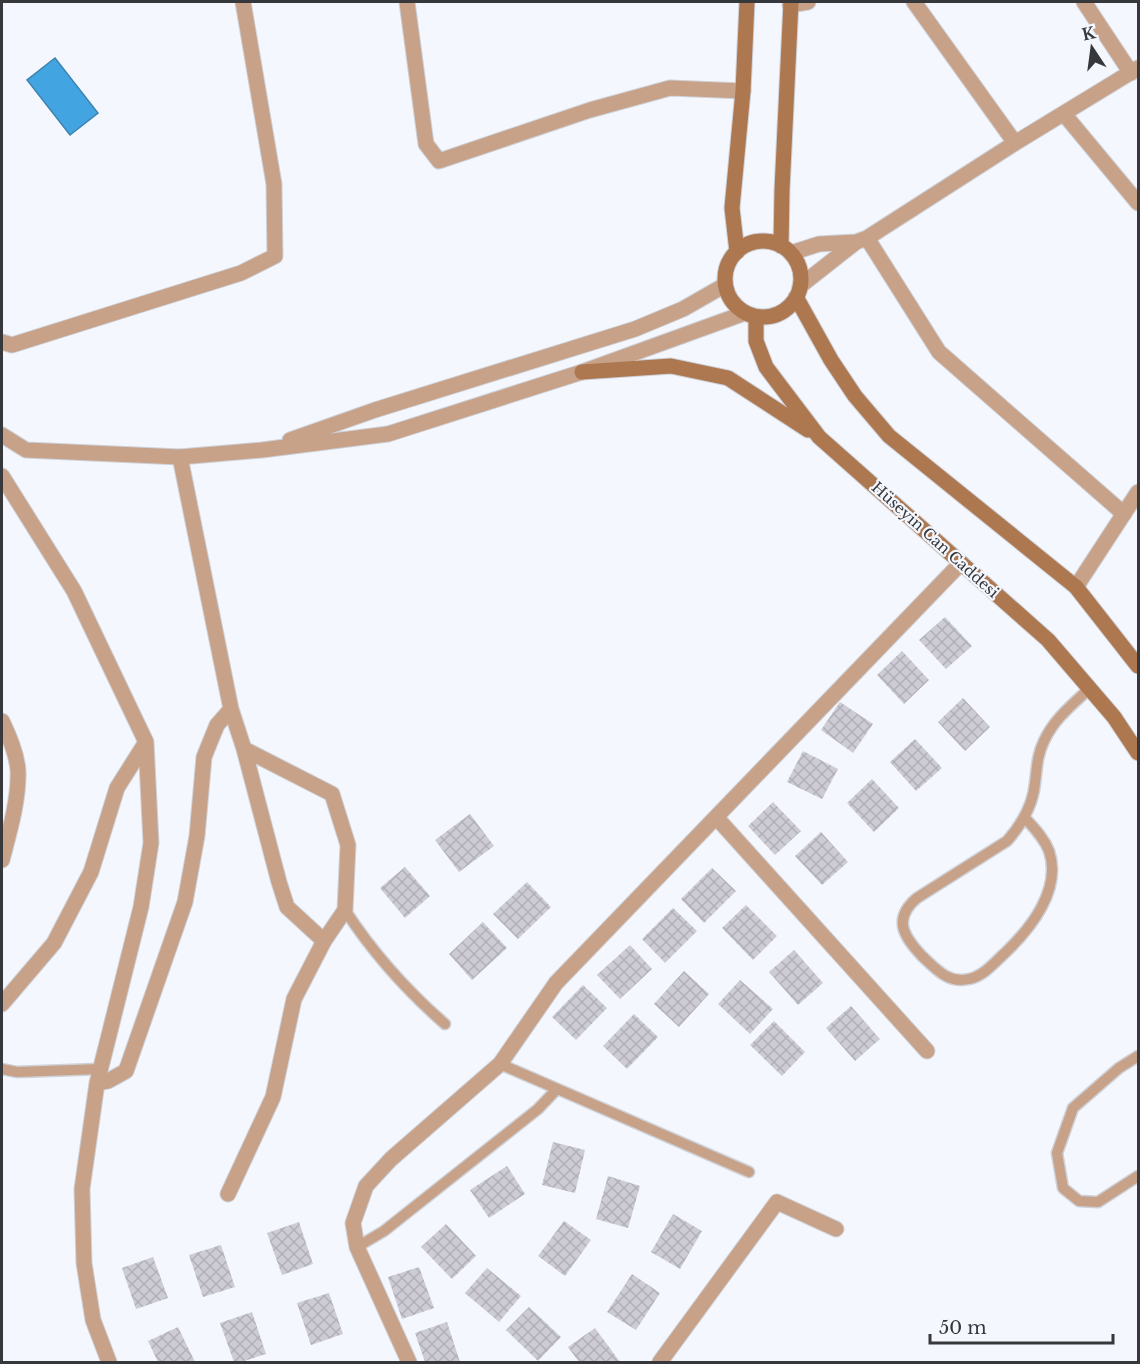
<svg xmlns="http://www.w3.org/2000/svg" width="1140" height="1364" viewBox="0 0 1140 1364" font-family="'Libre Baskerville',serif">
<defs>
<pattern id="building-cross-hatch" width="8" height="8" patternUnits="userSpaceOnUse" patternTransform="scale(1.5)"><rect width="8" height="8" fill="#cdccd5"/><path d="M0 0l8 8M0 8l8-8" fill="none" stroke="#b1b0b8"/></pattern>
</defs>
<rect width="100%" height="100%" fill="#f4f7fe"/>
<path fill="#42a4e1" stroke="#3e84af" stroke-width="1.5" d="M 55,58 L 98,113 L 70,135 L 27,80 Z"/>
<path fill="url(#building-cross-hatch)" d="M 945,617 L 972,646 L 946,669 L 919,640 Z
M 902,651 L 929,680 L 904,704 L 877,675 Z
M 963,698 L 990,727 L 965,751 L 938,722 Z
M 840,702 L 873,724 L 853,753 L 821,730 Z
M 915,739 L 942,768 L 916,791 L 890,762 Z
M 803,751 L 838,769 L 822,799 L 787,782 Z
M 872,779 L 899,808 L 874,832 L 847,803 Z
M 773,802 L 801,831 L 775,855 L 748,826 Z
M 470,814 L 494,846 L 459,872 L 435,840 Z
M 821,832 L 848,862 L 822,885 L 795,856 Z
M 405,867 L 430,896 L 405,918 L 380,888 Z
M 712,868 L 736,891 L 704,923 L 681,899 Z
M 527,882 L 551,907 L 518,939 L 493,914 Z
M 746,905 L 777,936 L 753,960 L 722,928 Z
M 673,908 L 697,931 L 665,963 L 642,939 Z
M 483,922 L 507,948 L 472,980 L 449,954 Z
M 630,945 L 652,969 L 620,999 L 597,975 Z
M 794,950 L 823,983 L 798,1005 L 769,972 Z
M 684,971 L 709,994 L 679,1027 L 654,1004 Z
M 740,980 L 773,1009 L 750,1034 L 718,1004 Z
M 583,985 L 607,1008 L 576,1040 L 552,1017 Z
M 851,1006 L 880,1039 L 855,1061 L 826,1028 Z
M 634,1014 L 658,1037 L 627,1069 L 603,1046 Z
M 774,1021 L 805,1052 L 782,1076 L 750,1045 Z
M 553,1142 L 585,1150 L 575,1193 L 542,1185 Z
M 507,1166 L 525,1194 L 489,1218 L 470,1190 Z
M 608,1176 L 640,1186 L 628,1228 L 596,1219 Z
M 673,1214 L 702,1231 L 680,1269 L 651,1252 Z
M 564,1221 L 591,1240 L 565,1276 L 538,1256 Z
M 299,1222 L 313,1264 L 282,1275 L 267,1233 Z
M 446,1224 L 476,1256 L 452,1279 L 421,1247 Z
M 221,1245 L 235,1287 L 203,1297 L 189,1255 Z
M 153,1257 L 168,1298 L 136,1309 L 122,1268 Z
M 419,1267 L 434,1308 L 402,1319 L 388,1277 Z
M 487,1268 L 521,1296 L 499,1322 L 465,1293 Z
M 632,1274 L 660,1293 L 636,1330 L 607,1312 Z
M 329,1293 L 343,1334 L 311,1345 L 297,1303 Z
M 529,1307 L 561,1337 L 538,1361 L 506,1330 Z
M 252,1312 L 266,1354 L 241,1362 L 234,1362 L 220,1323 Z
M 447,1322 L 460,1362 L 425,1362 L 415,1333 Z
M 178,1327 L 195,1362 L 158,1362 L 148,1341 Z
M 595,1328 L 620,1362 L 579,1362 L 568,1347 Z"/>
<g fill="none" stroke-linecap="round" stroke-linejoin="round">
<g stroke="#ced1d7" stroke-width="13">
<path id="service" d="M 1025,818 C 1034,828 1044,838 1049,851 C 1062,889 1031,928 1006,952 C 995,962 984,976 969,979 C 948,984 936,969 922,956 C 904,937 892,919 917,898 L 1007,841 C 1022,824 1033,806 1035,783 C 1037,768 1037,755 1044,741 C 1054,719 1072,705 1090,688
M 345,910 C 373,953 406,990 445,1024
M 1138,1056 L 1119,1068 L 1073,1108 L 1057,1153 L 1063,1188 L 1079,1201 L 1098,1202 L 1138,1176
M 500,1064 L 749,1172
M 2,1069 L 17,1072 L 100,1069
M 357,1247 L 384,1231 L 538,1109 L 557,1089"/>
</g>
<g stroke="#ced1d7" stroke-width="17">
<path id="minor" d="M 407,2 L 426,144 L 439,161 L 590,110 L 670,88 L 743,91
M 914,2 L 1015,143
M 1084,2 L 1131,73
M 790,5 L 808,2
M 1064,114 L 1138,203
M 867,238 L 939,352 L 1124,514
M 791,253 L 819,244 L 856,242 L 867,238 L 1015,143 L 1138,68
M 800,286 L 856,242
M 2,342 L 12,345 L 241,273 L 275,256 L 274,184 L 243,2
M 180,457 L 231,709 L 244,749 L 332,794 L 348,845 L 345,910 L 324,941 L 294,999 L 273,1097 L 228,1194
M 2,476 L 74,591 L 146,742 L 151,843 L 141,907 L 97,1083 L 82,1189 L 84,1263 L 93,1320 L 109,1362
M 1076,587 L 1138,492
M 2,721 C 9,736 17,754 18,771 C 19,800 9,833 2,860
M 244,749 L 279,882 L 287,907 L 324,941
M 716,817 L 927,1051
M 2,1004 L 54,943 L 91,872 L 117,788 L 146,742
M 97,1083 L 108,1081 L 126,1071 L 185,902 L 197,836 L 204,757 L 217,725 L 231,709
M 409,1362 L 357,1247 L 353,1223 L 366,1186 L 391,1159 L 500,1064 L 556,983 L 961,563
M 660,1362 L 777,1202 L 836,1229"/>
</g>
<g stroke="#ced1d7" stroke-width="17">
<path id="tertiary" d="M 2,435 L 26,450 L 180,457 L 262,450 L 388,434 L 582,372 L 745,313
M 290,440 L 375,410 L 635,329 L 683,309 L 725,285"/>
</g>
<g stroke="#ced1d7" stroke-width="17">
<path id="secondary" d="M725 279a38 38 0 1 1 76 0a38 38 0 1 1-76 0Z
M 781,246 L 782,190 L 791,2
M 737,252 L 732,208 L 743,91 L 747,2
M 796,297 L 831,360 L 855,396 L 889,436 L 1076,587 L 1138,666
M 756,317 L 756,341 L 766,367 L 819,437 L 1048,640 L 1114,717 L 1138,753
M 582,372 L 671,366 L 728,378 L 808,430"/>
</g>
<use href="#service" stroke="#c7a188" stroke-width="10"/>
<use href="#minor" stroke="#c7a188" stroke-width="15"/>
<use href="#tertiary" stroke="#c7a188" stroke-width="15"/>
<use href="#secondary" stroke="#ad7750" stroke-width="15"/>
</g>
<g text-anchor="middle" stroke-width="4.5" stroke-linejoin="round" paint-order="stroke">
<g font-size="15" fill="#36383b" stroke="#f4f7fe">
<text transform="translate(935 540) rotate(42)" y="5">Hüseyin Can Caddesi</text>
</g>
</g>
<rect width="1140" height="1364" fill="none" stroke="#36383b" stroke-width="6"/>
<g transform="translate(1092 48) rotate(347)" stroke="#f4f7fe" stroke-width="4.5" paint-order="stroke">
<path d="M0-4.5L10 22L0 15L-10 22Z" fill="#36383b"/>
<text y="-9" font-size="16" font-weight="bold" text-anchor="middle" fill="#36383b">K</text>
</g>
<path d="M930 1334v9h183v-9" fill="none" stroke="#36383b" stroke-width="3"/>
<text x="939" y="1334" font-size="18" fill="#36383b" stroke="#f4f7fe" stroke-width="4.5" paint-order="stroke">50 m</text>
</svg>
